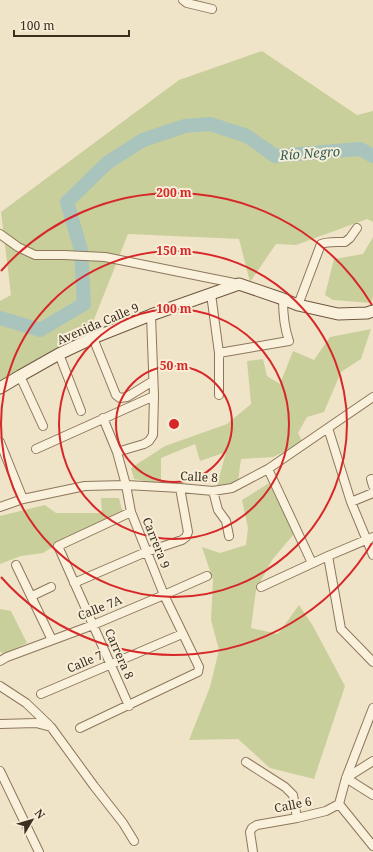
<svg xmlns="http://www.w3.org/2000/svg" width="373" height="852" viewBox="0 0 373 852" font-family="'Noto Serif',serif">
<rect width="100%" height="100%" fill="#f0e4c8"/>
<path fill="#c9cf9b" d="M 262,51 L 357,115 L 373,111 L 373,222 L 367,219 L 296,245 L 276,244 L 250,282 L 239,239 L 128,234 L 91,327 L 0,384 L 0,301 L 11,295 L 1,212 L 179,80 Z
M 373,237 L 373,297 L 371,303 L 333,300 L 325,295 L 334,259 L 363,254 Z
M 371,329 L 361,359 L 341,372 L 324,412 L 307,417 L 298,433 L 303,443 L 273,457 L 241,459 L 238,482 L 216,489 L 226,452 L 200,461 L 195,444 L 161,458 L 161,484 L 134,479 L 131,468 L 165,446 L 227,424 L 251,404 L 247,361 L 263,359 L 267,376 L 280,384 L 293,351 L 314,360 L 330,337 Z
M 269,483 L 294,534 L 272,560 L 256,590 L 251,628 L 278,634 L 299,605 L 313,626 L 345,686 L 314,779 L 270,768 L 238,739 L 189,740 L 210,687 L 219,650 L 211,620 L 213,580 L 202,547 L 220,553 L 246,545 L 248,528 L 242,500 Z
M 101,498 L 119,498 L 123,514 L 67,538 L 43,553 L 21,556 L 0,564 L 0,516 L 45,505 L 56,513 L 102,513 Z
M 0,609 L 11,611 L 27,643 L 3,655 L 0,651 Z"/>
<g fill="none" stroke-linecap="round" stroke-linejoin="round">
<path stroke="#a9c4bc" stroke-width="14" d="M 0,318 L 40,330 L 84,304 L 81,250 L 67,202 L 107,163 L 143,140 L 185,126 L 210,124 L 247,136 L 275,156 L 360,149 L 373,156"/>
<g stroke="#8d765c" stroke-width="10">
<path id="street" d="M 183,0 L 187,3 L 212,9
M 0,234 L 18,247 L 35,255 L 64,255 L 105,257 L 239,284
M 211,294 L 219,353 L 219,395
M 298,305 L 321,244 C 328,241 337,242 345,242 L 350,238 L 357,228
M 93,338 L 116,395 L 120,398 L 127,397 L 153,381
M 219,353 L 289,341 C 284,327 283,314 283,299
M 59,354 L 81,411
M 20,376 L 43,426
M 328,428 L 351,502 L 373,555
M 0,442 L 23,499
M 36,449 L 154,396
M 117,452 L 144,444 L 149,441 L 153,435 L 154,396 L 151,315
M 268,469 L 312,563
M 371,479 L 373,486
M 213,491 L 218,510 L 226,521 L 229,536
M 351,502 L 373,493
M 0,507 L 23,499 L 85,486 L 126,485 L 180,488 L 213,491 L 232,488 L 268,469 L 373,397
M 328,556 L 341,629 L 373,662
M 16,565 L 52,640
M 74,583 L 146,552 L 182,540 L 186,537 L 188,532 L 180,488
M 261,587 L 328,556 L 373,537
M 32,596 L 51,587
M 0,661 L 7,657 L 93,625 L 164,595 L 207,576
M 0,686 L 26,703 L 49,725
M 41,694 L 182,634
M 129,706 L 58,546 L 131,512
M 0,724 L 36,723 L 51,727 L 94,786 L 123,823 L 134,841
M 80,728 L 198,672 L 199,667 L 164,595 L 131,512 L 126,485 L 117,452 L 103,418
M 373,761 L 346,778 L 373,795
M 246,762 L 285,787 L 293,795 L 297,818
M 0,771 L 39,852
M 339,804 L 346,778 L 373,708
M 339,804 L 373,846
M 253,852 L 250,832 L 252,828 L 257,825 L 297,818 L 326,811 L 339,804"/>
</g>
<g stroke="#6f573f" stroke-width="13">
<path id="secondary" d="M 0,388 L 20,376 L 59,354 L 93,338 L 151,315 L 239,284 L 283,299 L 298,305 L 338,314 L 367,313 L 373,311"/>
</g>
<use href="#street" stroke="#faf1dc" stroke-width="8"/>
<use href="#secondary" stroke="#faf1dc" stroke-width="11"/>
</g>
<g fill="none" stroke="#d62828" stroke-width="2">
<circle cx="174" cy="424" r="58"/>
<circle cx="174" cy="424" r="115"/>
<circle cx="174" cy="424" r="173"/>
<path d="M372 543A231 231 0 0 1 1 577M1 271A231 231 0 0 1 372 305"/>
</g>
<g text-anchor="middle" stroke-width="4" stroke-linejoin="round" paint-order="stroke">
<g font-size="12" fill="#3d2e20" stroke="#f7eed8">
<text transform="translate(98 324) rotate(-23)" y="4">Avenida Calle 9</text>
<text transform="translate(199 477) rotate(3)" y="4">Calle 8</text>
<text transform="translate(156 543) rotate(68)" y="4">Carrera 9</text>
<text transform="translate(100 608) rotate(-22)" y="4">Calle 7A</text>
<text transform="translate(119 654) rotate(66)" y="4">Carrera 8</text>
<text transform="translate(85 662) rotate(-23)" y="4">Calle 7</text>
<text transform="translate(293 805) rotate(-12)" y="4">Calle 6</text>
</g>
<g font-size="13" font-style="italic" fill="#2f5d5a" stroke="#f7eed8">
<text transform="translate(310 153) rotate(-4)" y="5">Río Negro</text>
</g>
</g>
<circle cx="174" cy="424" r="6" fill="#d62828" stroke="#f7eed8" stroke-width="2"/>
<g font-size="12" text-anchor="middle" font-weight="bold" fill="#d62828" stroke="#f7eed8" stroke-width="4" stroke-linejoin="round" paint-order="stroke">
<text x="174" y="197">200 m</text>
<text x="174" y="255">150 m</text>
<text x="174" y="313">100 m</text>
<text x="174" y="370">50 m</text>
</g>
<g transform="translate(32 820) rotate(52)" stroke="#f7eed8" stroke-width="3" paint-order="stroke">
<path d="M0-3L7 15L0 10L-7 15Z" fill="#3d2e20"/>
<text y="-6" font-size="11" font-weight="bold" text-anchor="middle" fill="#3d2e20">N</text>
</g>
<path d="M14 30v6h115v-6" fill="none" stroke="#3d2e20" stroke-width="2"/>
<text x="20" y="30" font-size="12" fill="#3d2e20" stroke="#f7eed8" stroke-width="3" paint-order="stroke">100 m</text>
</svg>
